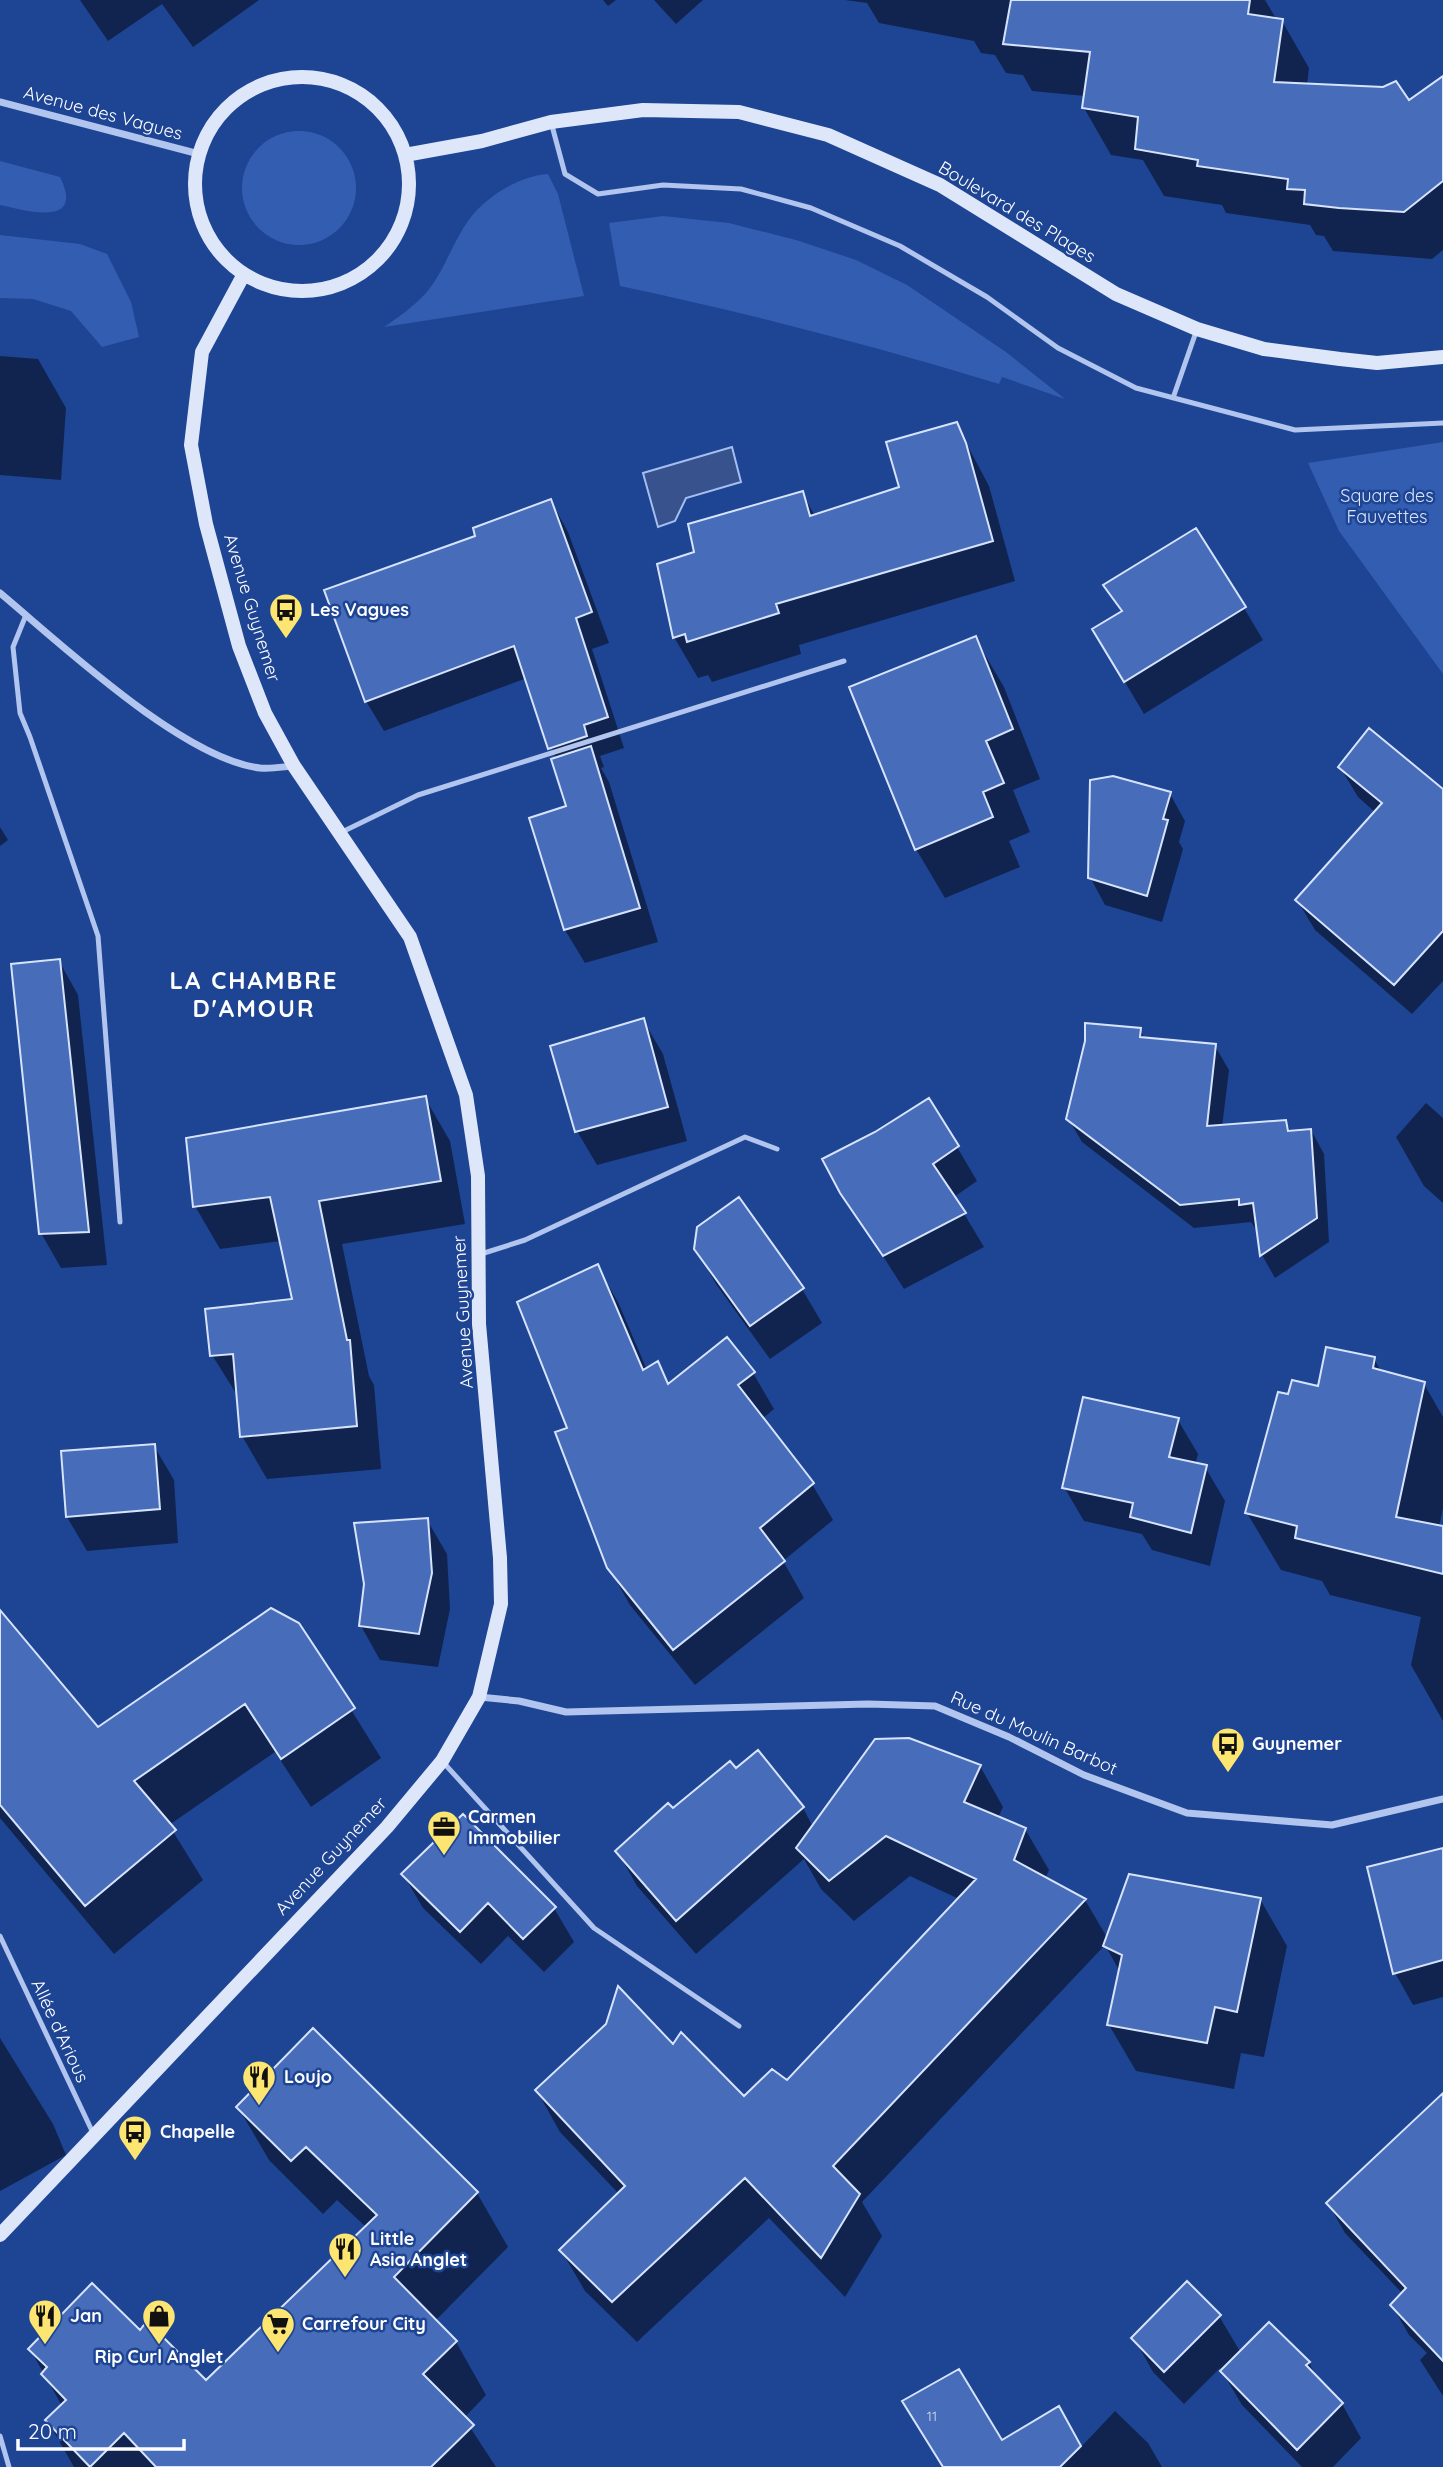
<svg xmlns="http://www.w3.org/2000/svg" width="1443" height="2467" viewBox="0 0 1443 2467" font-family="Quicksand,sans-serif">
<rect width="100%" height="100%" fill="#1e4494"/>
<path fill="#325db1" d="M242 188a57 57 0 1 1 114 0a57 57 0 1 1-114 0Z
M 0,161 L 60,177 C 85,228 27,211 0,205 Z
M 548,174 L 558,194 L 584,296 L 384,327 C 399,317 414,306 426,293 C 443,273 450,249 464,227 C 480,200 517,176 548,174 Z
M 663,216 L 729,223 L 796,240 L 856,260 L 907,285 L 1006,352 L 1065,399 L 1002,377 L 999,384 C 873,346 748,313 620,286 L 609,223 Z
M 0,235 L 80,244 L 107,254 L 131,302 L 139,337 L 102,347 L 71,311 L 33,299 L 0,298 Z
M 1443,442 L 1443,674 L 1339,531 L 1308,463 Z"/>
<path fill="#37528c" stroke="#a4bef0" stroke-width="2" d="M 732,447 L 741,482 L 686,498 L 675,521 L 658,527 L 643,473 Z"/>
<path fill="#0007" d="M 80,0 L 259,0 L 193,47 L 162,4 L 108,41 Z
M 603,0 L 616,0 L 608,6 Z
M 654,0 L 703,0 L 676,24 Z
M 845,0 L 1265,0 L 1277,20 L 1282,21 L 1309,68 L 1307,85 L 1409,103 L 1443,78 L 1443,250 L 1432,259 L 1333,251 L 1324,236 L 1316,235 L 1310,225 L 1226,213 L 1222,205 L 1164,196 L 1143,160 L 1111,155 L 1084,108 L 1085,96 L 1032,91 L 1023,75 L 1006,73 L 995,55 L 981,53 L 974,41 L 879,23 L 867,3 Z
M 0,356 L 38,359 L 66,408 L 61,480 L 0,475 Z
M 956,424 L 989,486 L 1015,581 L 799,645 L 801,654 L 712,682 L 708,675 L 698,678 L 674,637 L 696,553 L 802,493 L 815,516 L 902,488 Z
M 551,501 L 568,532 L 609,643 L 592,649 L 624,748 L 600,756 L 604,767 L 601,768 L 609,782 L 658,942 L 585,963 L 565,930 L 569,808 L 556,759 L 527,678 L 384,731 L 366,701 L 477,537 Z
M 1106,586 L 1244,608 L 1263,640 L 1144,714 L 1113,662 L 1122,613 Z
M 975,638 L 1004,687 L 1040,779 L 1013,790 L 1030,832 L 1009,841 L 1020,867 L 945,898 L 916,849 Z
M 1340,767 L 1443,791 L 1443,981 L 1412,1014 L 1315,930 L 1297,900 L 1376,813 L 1358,797 Z
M 1170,794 L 1185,821 L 1179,842 L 1183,849 L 1162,922 L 1105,905 L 1090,877 Z
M 0,827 L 8,840 L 0,846 Z
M 59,961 L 78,995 L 107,1265 L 61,1268 L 41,1233 Z
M 643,1020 L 663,1054 L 687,1141 L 597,1165 L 577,1131 Z
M 1140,1030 L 1145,1039 L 1215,1046 L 1229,1070 L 1222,1127 L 1286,1122 L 1291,1132 L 1311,1130 L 1324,1154 L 1329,1242 L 1275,1278 L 1262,1255 L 1258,1227 L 1255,1228 L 1251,1222 L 1194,1228 L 1082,1142 L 1068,1118 Z
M 425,1098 L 450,1141 L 465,1224 L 342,1244 L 369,1376 L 374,1385 L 381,1469 L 267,1479 L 242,1436 L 239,1398 L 212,1355 L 294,1300 L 281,1241 L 220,1249 L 195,1206 Z
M 1426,1103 L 1443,1118 L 1443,1203 L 1424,1186 L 1396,1137 Z
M 957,1147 L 977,1181 L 954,1197 L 984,1247 L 904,1289 L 842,1192 Z
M 739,1200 L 802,1289 L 822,1323 L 770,1359 L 716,1284 L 696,1249 Z
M 597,1266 L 618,1302 L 647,1370 L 657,1364 L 670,1385 L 753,1373 L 774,1409 L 762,1419 L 812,1484 L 833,1520 L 783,1561 L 804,1598 L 695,1685 L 630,1605 L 609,1568 L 569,1429 Z
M 1374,1359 L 1382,1373 L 1424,1384 L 1443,1417 L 1443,1508 L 1439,1527 L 1443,1528 L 1443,1721 L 1411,1665 L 1421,1617 L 1330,1595 L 1322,1581 L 1281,1570 L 1247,1513 L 1290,1396 L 1319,1388 Z
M 1178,1420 L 1198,1454 L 1195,1465 L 1205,1467 L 1225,1501 L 1210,1566 L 1152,1550 L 1142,1534 L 1084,1521 L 1064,1487 Z
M 154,1446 L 174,1480 L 178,1543 L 87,1551 L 67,1517 Z
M 427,1520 L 447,1554 L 450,1609 L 438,1667 L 380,1660 L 361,1626 L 366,1584 Z
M 0,1612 L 98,1729 L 298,1624 L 381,1758 L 311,1807 L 275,1752 L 169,1825 L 203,1880 L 114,1954 L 0,1818 Z
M 757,1752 L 803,1808 L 813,1827 L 980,1766 L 1003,1807 L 998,1818 L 1025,1829 L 1049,1870 L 1045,1879 L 1085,1900 L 1108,1939 L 1260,1899 L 1287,1946 L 1264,2057 L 1241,2053 L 1234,2089 L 1136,2071 L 1109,2025 L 1120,1972 L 1105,1945 L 862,2202 L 882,2236 L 845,2297 L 769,2218 L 637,2342 L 585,2291 L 561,2250 L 619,2194 L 560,2132 L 537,2091 L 673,2046 L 744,2098 L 788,2082 L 959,1899 L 910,1876 L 854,1921 L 821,1889 L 804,1859 L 696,1954 L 637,1886 L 618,1852 Z
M 1443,1850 L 1443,1997 L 1413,2005 L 1395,1973 Z
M 403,1874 L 554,1908 L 574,1942 L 544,1972 L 508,1936 L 481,1964 L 423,1908 Z
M 0,2038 L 53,2124 L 66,2155 L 0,2191 Z
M 238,2107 L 477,2193 L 508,2247 L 435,2321 L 456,2342 L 486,2395 L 464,2418 L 496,2467 L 74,2467 L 47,2420 L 62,2406 L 30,2349 L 140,2332 L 206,2382 L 366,2227 L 337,2200 L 323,2214 L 269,2160 Z
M 1443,2109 L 1443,2396 L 1420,2360 L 1427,2353 L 1409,2335 L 1392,2305 L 1403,2294 L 1345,2233 L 1328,2203 Z
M 1219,2316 L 1241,2353 L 1309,2363 L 1319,2381 L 1342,2404 L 1361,2438 L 1333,2467 L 1302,2467 L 1242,2405 L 1220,2368 L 1184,2404 L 1153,2372 L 1134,2338 Z
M 1059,2408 L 1081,2447 L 1115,2411 L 1148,2443 L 1162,2467 L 944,2467 L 1001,2443 Z"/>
<path fill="#476dba" stroke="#d7e3fa" stroke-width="2" d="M 1011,0 L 1250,0 L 1248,14 L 1283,19 L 1274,82 L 1383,87 L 1396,81 L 1409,100 L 1443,76 L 1443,181 L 1404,212 L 1339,208 L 1304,204 L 1305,190 L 1287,189 L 1288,179 L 1197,166 L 1198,160 L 1135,149 L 1138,117 L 1082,108 L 1090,52 L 1003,44 Z
M 957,422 L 966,443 L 993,541 L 776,604 L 779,613 L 687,642 L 685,634 L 673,638 L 657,564 L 694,552 L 688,524 L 803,491 L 810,516 L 899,487 L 886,442 Z
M 551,499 L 592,612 L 576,618 L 608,717 L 584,725 L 587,736 L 548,749 L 514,646 L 365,702 L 324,590 L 475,536 L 473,528 Z
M 1196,528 L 1246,607 L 1124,682 L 1092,629 L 1122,611 L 1103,585 Z
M 976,636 L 1013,729 L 986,741 L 1004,783 L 983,792 L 993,817 L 915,850 L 849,687 Z
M 1369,728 L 1443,789 L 1443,931 L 1394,985 L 1295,900 L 1382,803 L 1338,767 Z
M 591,746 L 640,908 L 564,930 L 529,818 L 566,806 L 551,759 Z
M 1113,776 L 1171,792 L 1163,819 L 1168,820 L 1147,896 L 1088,878 L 1090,780 Z
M 60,959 L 89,1232 L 39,1234 L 11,964 Z
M 644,1018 L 668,1107 L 575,1132 L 550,1046 Z
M 1085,1023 L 1141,1028 L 1140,1037 L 1216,1044 L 1207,1126 L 1286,1120 L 1288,1131 L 1311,1129 L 1317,1218 L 1260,1256 L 1253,1203 L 1239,1205 L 1239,1199 L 1180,1205 L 1066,1119 L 1085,1041 Z
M 426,1096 L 441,1181 L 319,1201 L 347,1340 L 350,1340 L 357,1426 L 240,1437 L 233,1354 L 210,1356 L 205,1309 L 292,1299 L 270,1197 L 193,1207 L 186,1138 Z
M 929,1098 L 959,1146 L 933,1164 L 966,1213 L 883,1256 L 840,1193 L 822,1159 L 875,1132 Z
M 739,1197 L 804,1288 L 750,1326 L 694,1249 L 697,1227 Z
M 598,1264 L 643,1370 L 658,1361 L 668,1384 L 727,1337 L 755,1372 L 738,1385 L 814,1483 L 760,1528 L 785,1561 L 673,1650 L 607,1568 L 555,1432 L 567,1428 L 517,1302 Z
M 1326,1347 L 1375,1357 L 1373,1368 L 1425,1382 L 1396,1517 L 1443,1526 L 1443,1574 L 1295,1538 L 1297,1526 L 1245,1513 L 1278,1392 L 1288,1394 L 1292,1380 L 1318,1386 Z
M 1083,1397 L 1179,1418 L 1169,1457 L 1207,1465 L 1191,1533 L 1130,1517 L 1133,1503 L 1062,1488 Z
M 155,1444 L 160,1509 L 66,1517 L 61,1451 Z
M 428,1518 L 432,1573 L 419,1634 L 359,1626 L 364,1584 L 354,1523 Z
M 271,1608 L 299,1623 L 355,1708 L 281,1759 L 245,1704 L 134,1781 L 176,1830 L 85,1906 L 0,1805 L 0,1610 L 98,1727 Z
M 909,1738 L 981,1765 L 964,1802 L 1026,1828 L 1014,1860 L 1086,1899 L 833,2166 L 860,2194 L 821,2258 L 745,2178 L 612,2302 L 559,2250 L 625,2186 L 535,2090 L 606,2024 L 618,1986 L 673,2044 L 681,2032 L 744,2096 L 772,2069 L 787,2080 L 976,1879 L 886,1836 L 829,1881 L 796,1848 L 875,1739 Z
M 758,1750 L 804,1807 L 676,1921 L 615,1851 L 668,1803 L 673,1808 L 730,1761 L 736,1768 Z
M 463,1814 L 556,1907 L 523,1939 L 488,1903 L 460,1932 L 401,1874 Z
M 1443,1848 L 1443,1960 L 1393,1974 L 1367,1867 Z
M 1129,1874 L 1261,1898 L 1237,2012 L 1215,2007 L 1207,2043 L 1107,2025 L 1122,1955 L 1103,1946 Z
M 313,2028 L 478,2192 L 394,2277 L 457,2341 L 423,2374 L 474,2425 L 431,2467 L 156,2467 L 124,2433 L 90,2467 L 45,2420 L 66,2400 L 41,2374 L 47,2367 L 28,2349 L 92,2283 L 140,2330 L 147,2321 L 206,2380 L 377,2215 L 306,2147 L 291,2161 L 236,2107 Z
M 1443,2093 L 1443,2361 L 1390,2305 L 1406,2288 L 1326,2203 Z
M 1187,2281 L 1221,2315 L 1164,2372 L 1131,2338 Z
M 1269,2322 L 1310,2362 L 1306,2365 L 1343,2403 L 1297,2450 L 1220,2371 Z
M 959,2369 L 1002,2440 L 1059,2406 L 1081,2446 L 1060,2467 L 943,2467 L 902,2401 Z"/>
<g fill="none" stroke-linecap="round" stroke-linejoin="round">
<path stroke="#b1c5ee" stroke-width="5" d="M 551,122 L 565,174 L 598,194 L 663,185 L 741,189 L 811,208 L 900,246 L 987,297 L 1058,348 L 1136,388 L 1295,430 L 1443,423
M 1173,398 L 1196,332
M 26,615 L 13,647 L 20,713 L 30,737 L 98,936 L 120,1222
M 342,832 L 418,795 L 844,661
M 481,1254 L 525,1240 L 745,1137 L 777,1149
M 442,1761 L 594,1928 L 739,2026
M 0,1936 L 93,2133
M 0,2436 L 9,2467"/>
<path stroke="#b1c5ee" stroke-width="7" d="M 0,102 L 199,154
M 0,593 C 61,644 183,759 260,768 C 271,769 282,767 293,766
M 479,1697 L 519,1701 L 566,1712 L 868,1704 L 935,1706 L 1009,1737 L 1084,1775 L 1187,1813 L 1332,1825 L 1443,1799"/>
<path stroke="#dee7fa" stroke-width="14" d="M195 184a107 107 0 1 1 214 0a107 107 0 1 1-214 0Z
M 405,155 L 482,141 L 551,122 L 643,110 L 739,112 L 828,135 L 940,185 L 1116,294 L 1197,329 L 1264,349 L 1340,359 L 1377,363 L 1443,357
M 0,2235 L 387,1827 L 442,1761 L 479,1697 L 501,1604 L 500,1558 L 479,1324 L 478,1176 L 466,1095 L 410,937 L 294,766 L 265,713 L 239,646 L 206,524 L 191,445 L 202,352 L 244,274"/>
</g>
<defs>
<g id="bus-pin" transform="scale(1.75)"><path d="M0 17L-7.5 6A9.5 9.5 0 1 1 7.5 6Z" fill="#fde571" stroke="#1e4494"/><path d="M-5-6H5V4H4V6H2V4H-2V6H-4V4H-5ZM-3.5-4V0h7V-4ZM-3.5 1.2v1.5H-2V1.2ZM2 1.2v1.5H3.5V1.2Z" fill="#111"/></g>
<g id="office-pin" transform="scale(1.75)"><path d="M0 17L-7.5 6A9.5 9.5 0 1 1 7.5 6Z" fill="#fde571" stroke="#1e4494"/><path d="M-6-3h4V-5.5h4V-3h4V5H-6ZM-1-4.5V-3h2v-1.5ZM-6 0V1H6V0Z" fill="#111"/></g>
<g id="restaurant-pin" transform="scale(1.75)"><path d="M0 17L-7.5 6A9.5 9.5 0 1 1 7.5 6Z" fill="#fde571" stroke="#1e4494"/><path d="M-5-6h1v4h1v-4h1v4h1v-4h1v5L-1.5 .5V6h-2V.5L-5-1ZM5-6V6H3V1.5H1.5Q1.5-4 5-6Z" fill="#111"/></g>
<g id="shop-pin" transform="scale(1.75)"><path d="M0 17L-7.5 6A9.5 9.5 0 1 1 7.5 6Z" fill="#fde571" stroke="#1e4494"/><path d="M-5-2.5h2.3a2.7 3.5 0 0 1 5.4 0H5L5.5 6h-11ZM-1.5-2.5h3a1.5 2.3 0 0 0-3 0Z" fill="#111"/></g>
<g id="supermarket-pin" transform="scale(1.75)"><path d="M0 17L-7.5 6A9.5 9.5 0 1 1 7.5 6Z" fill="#fde571" stroke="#1e4494"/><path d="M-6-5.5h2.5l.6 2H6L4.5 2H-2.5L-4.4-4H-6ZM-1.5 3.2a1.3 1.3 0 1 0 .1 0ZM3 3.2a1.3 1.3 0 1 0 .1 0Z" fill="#111"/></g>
</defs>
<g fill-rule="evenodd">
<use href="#bus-pin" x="286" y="610"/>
<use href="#bus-pin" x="1228" y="1744"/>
<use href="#office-pin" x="444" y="1827"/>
<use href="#restaurant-pin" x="259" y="2077"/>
<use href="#bus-pin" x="135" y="2132"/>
<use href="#restaurant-pin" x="345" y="2249"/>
<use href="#restaurant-pin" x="45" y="2316"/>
<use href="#shop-pin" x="159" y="2316"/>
<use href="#supermarket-pin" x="278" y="2324"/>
</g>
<g text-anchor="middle" stroke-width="5" stroke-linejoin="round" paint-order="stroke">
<g font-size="14" fill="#d1daee">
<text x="932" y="2421">11</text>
</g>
<g font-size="18" fill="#fff" stroke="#1e4494">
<text transform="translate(103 113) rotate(15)" y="6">Avenue des Vagues</text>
<text transform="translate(1017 212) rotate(31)" y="6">Boulevard des Plages</text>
<text transform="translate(252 608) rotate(73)" y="6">Avenue Guynemer</text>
<text transform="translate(463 1312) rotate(-93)" y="6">Avenue Guynemer</text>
<text transform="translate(1034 1733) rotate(24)" y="6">Rue du Moulin Barbot</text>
<text transform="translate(331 1856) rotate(-47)" y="6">Avenue Guynemer</text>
<text transform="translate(60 2031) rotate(65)" y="6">Allée d'Arious</text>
</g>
<g font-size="18" fill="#d7e3fa" stroke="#1e4494">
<text x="1387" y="502">Square des<tspan x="1387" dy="21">Fauvettes</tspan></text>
</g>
<g font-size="18" font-weight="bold" fill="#fff" stroke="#1e4494" text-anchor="start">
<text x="310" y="616">Les Vagues</text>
<text x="1252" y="1750">Guynemer</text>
<text x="468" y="1823">Carmen<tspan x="468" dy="21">Immobilier</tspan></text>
<text x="284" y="2083">Loujo</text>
<text x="160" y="2138">Chapelle</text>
<text x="370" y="2245">Little<tspan x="370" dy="21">Asia Anglet</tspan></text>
<text x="70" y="2322">Jan</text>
<text x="302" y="2330">Carrefour City</text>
<text x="159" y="2363" text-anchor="middle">Rip Curl Anglet</text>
</g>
<g font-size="24" font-weight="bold" letter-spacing="2" fill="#fff" stroke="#1e4494">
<text x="254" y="989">LA CHAMBRE<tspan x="254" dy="28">D'AMOUR</tspan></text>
</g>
</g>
<path d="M18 2439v10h166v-10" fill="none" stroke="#ffffff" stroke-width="3.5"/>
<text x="28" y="2439" font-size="21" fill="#ffffff" stroke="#1e4494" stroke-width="5" paint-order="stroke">20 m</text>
</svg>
